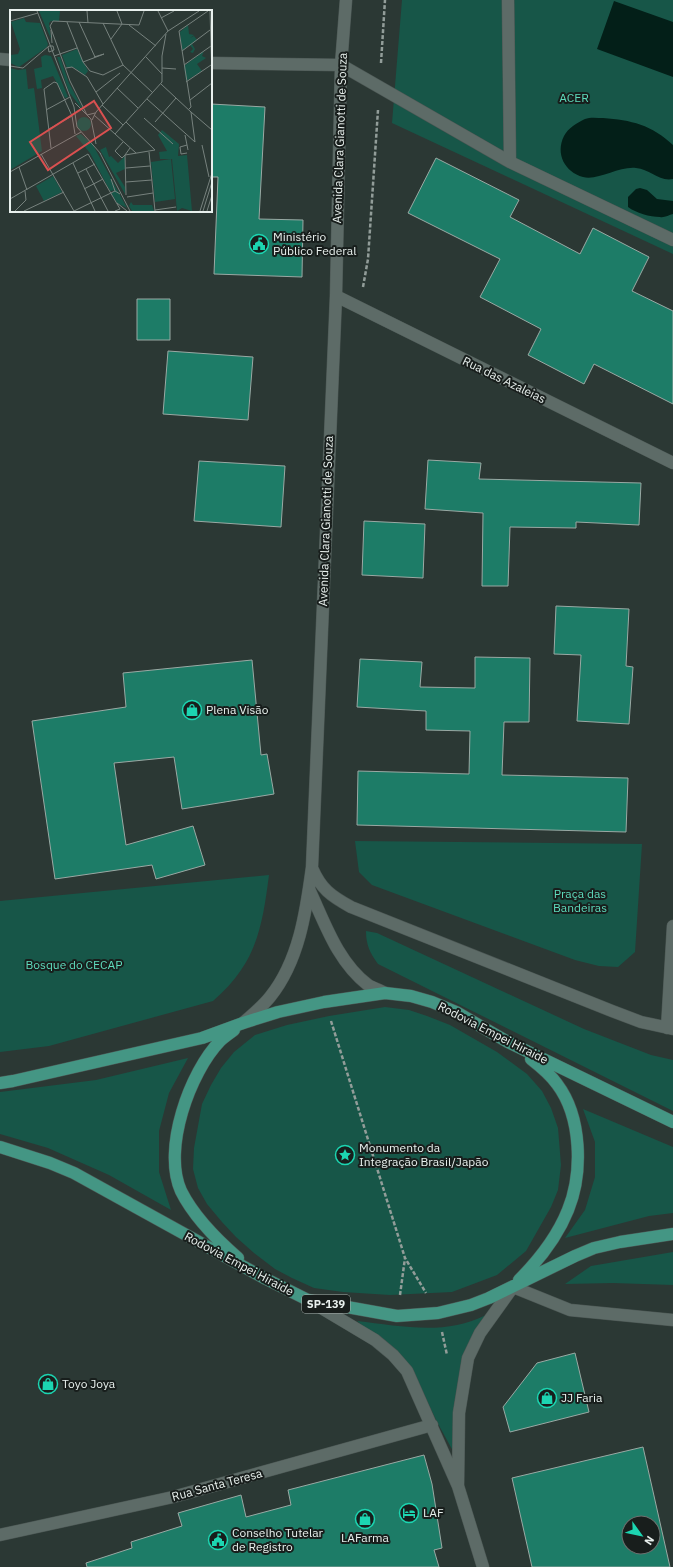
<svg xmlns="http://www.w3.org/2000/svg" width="673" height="1567" viewBox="0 0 673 1567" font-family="'IBM Plex Sans',sans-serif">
<rect width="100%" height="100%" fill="#2b3834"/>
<path fill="#175648" d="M 402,0 L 673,0 L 673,254 L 392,123 Z
M 355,841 L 642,844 L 635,952 L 618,967 L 599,966 L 575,960 L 372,885 L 359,872 Z
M 269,875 C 262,929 256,964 213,1001 L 49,1046 L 0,1052 L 0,901 Z
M 366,931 L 377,933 L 584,1029 L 651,1055 L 673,1060 L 673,1111 L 378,964 C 370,953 366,945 366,931 Z
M 385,1007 L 409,1010 L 427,1016 L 450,1025 L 497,1052 L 527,1074 L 542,1091 L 551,1108 L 558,1128 L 561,1165 L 558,1190 L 551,1207 L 526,1251 L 497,1275 L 452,1292 L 390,1295 L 343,1292 L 314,1288 L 292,1278 L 275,1269 L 254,1253 L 236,1237 L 222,1222 L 207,1204 L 198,1188 L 193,1169 L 194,1148 L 202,1104 L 211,1085 L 221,1068 L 234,1052 L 255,1035 L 287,1025 L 329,1016 Z
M 188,1058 L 169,1093 L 159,1131 L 159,1172 L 171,1210 L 109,1175 L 48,1148 L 0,1134 L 0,1092 L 96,1080 Z
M 583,1109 L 673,1147 L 673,1213 L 649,1216 L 565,1238 L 585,1210 L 595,1177 L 595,1142 Z
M 673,1252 L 673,1285 L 613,1283 L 565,1284 L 591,1266 Z
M 486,1315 L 473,1335 L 453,1451 L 436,1420 L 421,1388 L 410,1370 L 377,1338 L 357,1321 C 401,1326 445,1336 486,1315 Z"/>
<path fill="#031f18" d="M 614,1 L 673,22 L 673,77 L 597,49 Z
M 603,118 C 631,120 652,125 673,145 L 673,179 C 659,182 650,169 636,168 C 619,166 598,181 583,177 C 565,172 555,154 564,136 C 568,128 577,123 585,119 C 590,117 597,118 603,118 Z
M 640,188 L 647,190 L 657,199 L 673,201 L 673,214 C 669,215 664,218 660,217 C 650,217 636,213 628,207 L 628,197 L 636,189 Z"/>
<path fill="#1d7c67" stroke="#9aa9a4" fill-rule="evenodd" d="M 211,104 L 265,107 L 259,219 L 303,220 L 302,277 L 214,274 L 218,177 L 211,177 Z
M 436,158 L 519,200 L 510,217 L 580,254 L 593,228 L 649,257 L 632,291 L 673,311 L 673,404 L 594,364 L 584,384 L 528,355 L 541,329 L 480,297 L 500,259 L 408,213 Z
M 137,299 L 170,299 L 170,340 L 137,340 Z
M 168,351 L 253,357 L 248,420 L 163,414 Z
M 428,460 L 481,463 L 479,479 L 641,483 L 639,525 L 576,522 L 576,528 L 510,527 L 508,586 L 482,586 L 483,513 L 425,509 Z
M 199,461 L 285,466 L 281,527 L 194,521 Z
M 364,521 L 425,524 L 423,578 L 362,575 Z
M 556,606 L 629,609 L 626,666 L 633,667 L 629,724 L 577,721 L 581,655 L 554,654 Z
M 475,657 L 530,658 L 529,722 L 504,722 L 502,775 L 628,778 L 626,832 L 357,825 L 358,771 L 469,774 L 470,731 L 426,730 L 426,711 L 357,707 L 360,659 L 422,662 L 420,687 L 475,688 Z
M 252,660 L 261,755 L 267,754 L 274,794 L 182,809 L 174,757 L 114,763 L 126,845 L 193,826 L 205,865 L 156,879 L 152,865 L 55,879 L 32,721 L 126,707 L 123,673 Z
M 575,1353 L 589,1412 L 510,1432 L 503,1407 L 537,1363 Z
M 643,1447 L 670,1567 L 532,1567 L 512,1478 ZM 629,1523 L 653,1523 L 653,1547 L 629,1547 Z
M 424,1455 L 432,1484 L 442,1548 L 434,1550 L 439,1567 L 87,1567 L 86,1563 L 132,1548 L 131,1542 L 182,1526 L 178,1513 L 241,1495 L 246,1517 L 291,1505 L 288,1490 Z"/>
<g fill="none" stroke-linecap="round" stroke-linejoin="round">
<g stroke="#4b5653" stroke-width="13">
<path id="service" d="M 508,0 L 510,162
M 341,65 L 510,162 L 673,240"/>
</g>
<g stroke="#4b5653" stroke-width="13">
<path id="minor" d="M 0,59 L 11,60
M 211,63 L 341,65
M 336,296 L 673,463
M 312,868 C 321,889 331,896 351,907 L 612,1011 L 641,1022 L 673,1029
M 309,889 C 325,923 337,961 368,985 C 373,988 380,990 385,993
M 243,1023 C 252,1015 262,1007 270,997 C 299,961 306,912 312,867 L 336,296 L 341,65 L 346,0
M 667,1028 L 673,926
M 308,1300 L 375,1340 L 393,1355 L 407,1371 L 458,1486 L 483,1567
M 458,1486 L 459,1413 L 468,1358 L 480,1333 L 513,1287 L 570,1310 L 673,1320
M 0,1535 L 173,1497 L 432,1425"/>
</g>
<g stroke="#4b5653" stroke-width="13">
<path id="primary" d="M 234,1030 C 230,1033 224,1037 220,1041 C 190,1072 162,1149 181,1191 C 194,1217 216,1239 238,1258
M 0,1083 L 13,1081 L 202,1038 L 243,1023 L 278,1012 L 324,1002 L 385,993 L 411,996 L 432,1002 L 456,1012 L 508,1042 L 673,1122
M 0,1147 L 50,1163 L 74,1173 L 266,1279 L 308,1300 L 397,1316 L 438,1313 L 471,1305 L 489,1298 L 575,1256 L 594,1248 L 620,1242 L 673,1234
M 519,1280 C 538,1261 558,1235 568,1210 C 583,1173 582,1117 557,1084 C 550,1074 540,1066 531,1059"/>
</g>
<path stroke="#929d99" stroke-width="2.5" stroke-dasharray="4 2" stroke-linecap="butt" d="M 381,63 L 385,0
M 363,287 L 368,259 L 378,110
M 331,1021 L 405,1258 L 426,1293
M 400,1295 L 405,1258
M 442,1332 L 447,1355"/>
<use href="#service" stroke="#5d6b67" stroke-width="12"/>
<use href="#minor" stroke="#5d6b67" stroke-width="12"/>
<use href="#primary" stroke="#449684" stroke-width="12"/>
</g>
<defs>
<g id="civic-ring" transform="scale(1)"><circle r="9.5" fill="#181e1c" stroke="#1cd5b1" stroke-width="1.5"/><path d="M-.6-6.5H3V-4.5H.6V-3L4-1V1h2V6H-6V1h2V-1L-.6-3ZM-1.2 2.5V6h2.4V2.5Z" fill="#1cd5b1"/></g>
<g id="shop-ring" transform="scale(1)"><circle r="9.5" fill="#181e1c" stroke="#1cd5b1" stroke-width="1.5"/><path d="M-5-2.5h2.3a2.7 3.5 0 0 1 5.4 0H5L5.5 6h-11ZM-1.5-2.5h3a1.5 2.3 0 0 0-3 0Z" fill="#1cd5b1"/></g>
<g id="sight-ring" transform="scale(1)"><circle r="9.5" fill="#181e1c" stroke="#1cd5b1" stroke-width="1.5"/><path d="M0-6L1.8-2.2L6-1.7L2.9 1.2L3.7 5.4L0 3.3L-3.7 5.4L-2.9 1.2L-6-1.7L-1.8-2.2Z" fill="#1cd5b1"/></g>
<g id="hotel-ring" transform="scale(1)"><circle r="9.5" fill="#181e1c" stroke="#1cd5b1" stroke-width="1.5"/><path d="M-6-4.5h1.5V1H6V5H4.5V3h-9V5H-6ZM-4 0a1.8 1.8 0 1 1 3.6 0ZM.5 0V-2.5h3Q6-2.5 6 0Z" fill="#1cd5b1"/></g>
</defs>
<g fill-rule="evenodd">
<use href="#civic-ring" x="259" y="244"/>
<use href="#shop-ring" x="192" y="710"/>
<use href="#sight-ring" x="345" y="1155"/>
<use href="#shop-ring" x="48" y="1384"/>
<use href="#shop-ring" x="547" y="1398"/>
<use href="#hotel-ring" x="409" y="1513"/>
<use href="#shop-ring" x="365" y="1519"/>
<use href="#civic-ring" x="218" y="1540"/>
</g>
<g text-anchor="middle" stroke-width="4" stroke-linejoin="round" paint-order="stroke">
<rect fill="#181e1c" stroke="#aab2af" stroke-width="1" x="302" y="1295" width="48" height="18" rx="3"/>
<g font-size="11" font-weight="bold" fill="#e9f1ee">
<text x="326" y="1308">SP-139</text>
</g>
<g font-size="12" fill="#5edcbd" stroke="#181e1c">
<text x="574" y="102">ACER</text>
<text x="580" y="898">Praça das<tspan x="580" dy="14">Bandeiras</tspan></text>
<text x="74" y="969">Bosque do CECAP</text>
</g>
<g font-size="12" fill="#e9f1ee" stroke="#181e1c">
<text transform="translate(340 138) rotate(-88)" y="4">Avenida Clara Gianotti de Souza</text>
<text transform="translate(504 380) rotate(26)" y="4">Rua das Azaleias</text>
<text transform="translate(326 521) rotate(-88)" y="4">Avenida Clara Gianotti de Souza</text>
<text transform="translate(493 1033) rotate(27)" y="4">Rodovia Empei Hiraide</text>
<text transform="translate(239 1264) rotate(28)" y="4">Rodovia Empei Hiraide</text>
<text transform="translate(217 1485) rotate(-15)" y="4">Rua Santa Teresa</text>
</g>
<g font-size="12" fill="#e9f1ee" stroke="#181e1c" text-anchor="start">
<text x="273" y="241">Ministério<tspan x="273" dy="14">Público Federal</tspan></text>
<text x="206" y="714">Plena Visão</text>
<text x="359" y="1152">Monumento da<tspan x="359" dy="14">Integração Brasil/Japão</tspan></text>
<text x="62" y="1388">Toyo Joya</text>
<text x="561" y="1402">JJ Faria</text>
<text x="423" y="1517">LAF</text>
<text x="232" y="1537">Conselho Tutelar<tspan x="232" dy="14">de Registro</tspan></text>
<text x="365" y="1542" text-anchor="middle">LAFarma</text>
</g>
</g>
<g transform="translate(10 10)">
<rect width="202" height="202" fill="#2b3834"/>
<path d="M 29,1 L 50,1 L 49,11 L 41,11 L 39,13 L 41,29 ZM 14,8 L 16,12 L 30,13 L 38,34 L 37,37 L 9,57 L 0,53 L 0,45 L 8,44 L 10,39 L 1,12 ZM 178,15 L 179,24 L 184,25 L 180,28 L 184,26 L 187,30 L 182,34 L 185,39 L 183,43 L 180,42 L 183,39 L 180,35 L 172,41 L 170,22 ZM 67,39 L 78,61 L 75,65 L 63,57 L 57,58 L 52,45 ZM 194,41 L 192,46 L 196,48 L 187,54 L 192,61 L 176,71 L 174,56 ZM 35,45 L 41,46 L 58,87 L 55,88 L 43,66 L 31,70 L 32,78 L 27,79 L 24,59 L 32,57 L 31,47 ZM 47,47 L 50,47 L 59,73 L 75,103 L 59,82 ZM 0,58 L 8,60 L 16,59 L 18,79 L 24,78 L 32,141 L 0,160 ZM67 114a7 7 0 1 1 14 0a7 7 0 1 1-14 0ZM 152,120 L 169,134 L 168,146 L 177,145 L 182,201 L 172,198 L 167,201 L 162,149 L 150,149 L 149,142 L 157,141 L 148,125 ZM 71,124 L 83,135 L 117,198 L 107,193 L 101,183 L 105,180 L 100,181 L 80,143 L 66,126 ZM 96,137 L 99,147 L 101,146 L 108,153 L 115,146 L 115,159 L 106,163 L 115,177 L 115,184 L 90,140 ZM 161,149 L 165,189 L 145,192 L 141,152 ZM 43,166 L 52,182 L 34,191 L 26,176 ZM 121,192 L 123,195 L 142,195 L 144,201 L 122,201 L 119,196 Z" fill="#175648"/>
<path fill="none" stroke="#77827e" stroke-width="1" d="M 27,1 L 64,97 L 67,117 L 91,144M 77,1 L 78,13M 148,1 L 158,21M 200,1 L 202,68M 151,8 L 164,1M 0,11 L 28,3M 57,12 L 73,52 L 80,61 L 93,65 L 113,55M 69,12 L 85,47M 93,13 L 113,55 L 143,83M 119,15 L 146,36M 129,15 L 134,1M 40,16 L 60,71 L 77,105 L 85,103M 40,16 L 43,11 L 129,15M 41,20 L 42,33M 101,29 L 112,14 L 107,1M 172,41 L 200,20M 44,46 L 67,38M 136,47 L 152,64M 73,52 L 94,44 L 84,47M 174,55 L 201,36M 0,56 L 13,58 L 39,36 L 43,36 L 44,40 L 39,42 L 38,37M 56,58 L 62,57 L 77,67 L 93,94M 152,58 L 166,59M 176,72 L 201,55M 107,78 L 128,98M 86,82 L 110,63M 137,89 L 185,132 L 181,102 L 151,74M 180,90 L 202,73M 65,93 L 81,109 L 86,134M 92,95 L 113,115M 179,99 L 181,97 L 169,21 L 198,1M 36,100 L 60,87M 181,102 L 202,120M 84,105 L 126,143M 134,108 L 163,134M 82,110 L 86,102 L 158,21 L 189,1M 145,112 L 166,88M 39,119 L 62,106M 105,124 L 152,72 L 152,46 L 156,24M 175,125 L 178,140M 113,132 L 105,141 L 112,148 L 115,145 L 145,140 L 116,112M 192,135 L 199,167M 41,138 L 34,79 L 44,72 L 47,73 L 62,106 L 65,124M 139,142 L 145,201M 90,143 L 120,201M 177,143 L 171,144 L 170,137 L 177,135M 31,144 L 64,201M 63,153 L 85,201M 9,157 L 17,180M 116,158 L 140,156M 76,159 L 98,201M 0,162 L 71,122M 68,163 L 85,154M 101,169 L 105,181 L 110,184M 116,172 L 142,170M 74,179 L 93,169M 116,185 L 115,145 L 120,138M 117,187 L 143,183M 0,189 L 78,144 L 110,199 L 105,201M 107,193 L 117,201M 145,200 L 166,197M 5,201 L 16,190 L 15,181M 14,201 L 54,182M 64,201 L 105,181M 190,201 L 202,163M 193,201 L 202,172M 197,201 L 202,185"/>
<path fill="#da5050" fill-opacity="0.15" stroke="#da5050" stroke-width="2" d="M 84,91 L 101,118 L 38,160 L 20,132 Z"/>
<rect width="202" height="202" fill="none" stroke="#e9f1ee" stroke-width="2"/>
</g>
<g transform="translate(641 1535) rotate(123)"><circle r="19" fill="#181e1c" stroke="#6c7270"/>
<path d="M0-3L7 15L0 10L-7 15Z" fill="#1cd5b1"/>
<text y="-6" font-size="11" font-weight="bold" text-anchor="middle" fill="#e9f1ee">N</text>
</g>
</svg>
